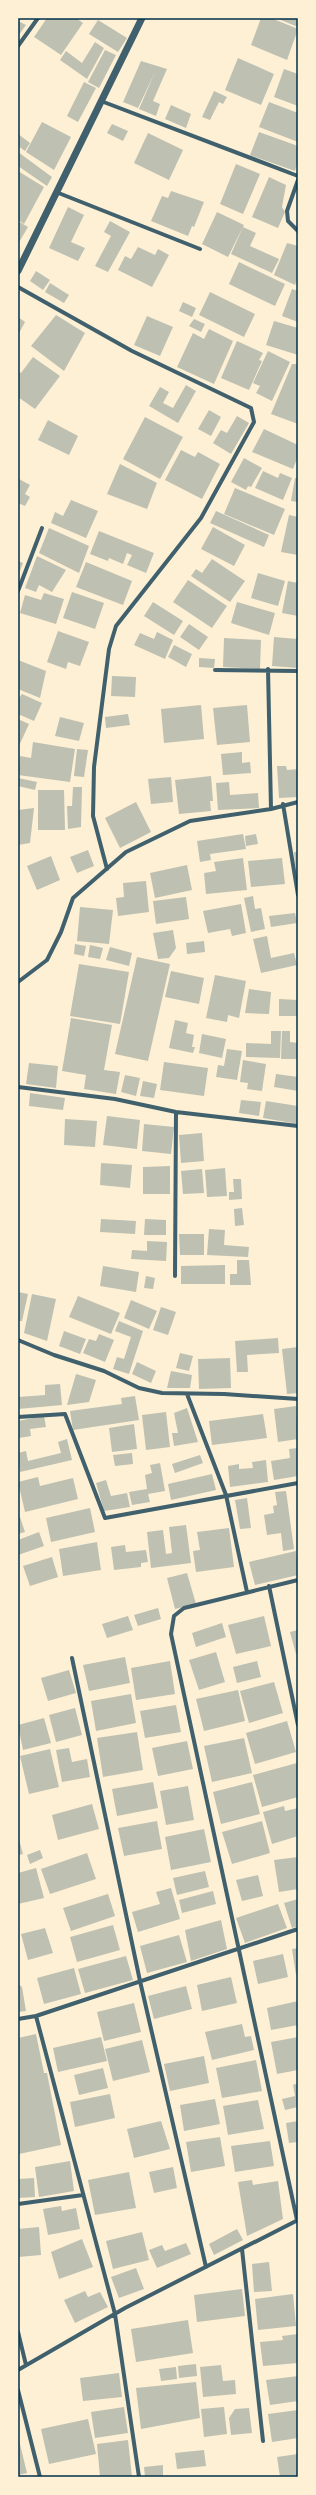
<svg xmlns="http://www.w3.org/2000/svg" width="316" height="2495" viewBox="0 0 316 2495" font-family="Rubik,sans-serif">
<rect width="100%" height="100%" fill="#fdf0d5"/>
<path fill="#bec0b2" d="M 47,18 L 76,18 L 83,23 L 61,55 L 34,37 Z
M 261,18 L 271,18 L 298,29 L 287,60 L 251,45 Z
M 276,18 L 298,18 L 298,27 Z
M 98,20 L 127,38 L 118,52 L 89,34 Z
M 18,21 L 26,25 L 18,36 Z
M 95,42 L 104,48 L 87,79 L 60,60 L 66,51 L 82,63 Z
M 105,50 L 116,55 L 99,88 L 88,82 Z
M 238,58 L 274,74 L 261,105 L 225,90 Z
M 141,61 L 167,69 L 153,101 L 160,104 L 156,116 L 139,109 L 155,72 L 138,108 L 123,102 Z
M 284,69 L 298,74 L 298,106 L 274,97 Z
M 84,82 L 96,88 L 78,122 L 67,116 Z
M 214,91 L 227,97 L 223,104 L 219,102 L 210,120 L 202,117 Z
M 269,102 L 298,113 L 298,142 L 259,127 Z
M 171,105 L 191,114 L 186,128 L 165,119 Z
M 42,122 L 71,137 L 54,170 L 26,152 Z
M 112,124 L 128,131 L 123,141 L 107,133 Z
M 259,132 L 298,146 L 298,161 L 295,171 L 250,155 Z
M 148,133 L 183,150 L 169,180 L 134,163 Z
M 18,134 L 30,143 L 25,151 L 18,146 Z
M 18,152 L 52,177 L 47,186 L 18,166 Z
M 236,164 L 260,174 L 243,214 L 220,204 Z
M 18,171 L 44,187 L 24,224 L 18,220 Z
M 269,177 L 286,185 L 282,207 L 285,212 L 278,228 L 252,217 Z
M 171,191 L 204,202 L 194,227 L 192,226 L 188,236 L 151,221 L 162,196 L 168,198 Z
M 68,207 L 84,215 L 71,242 L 85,248 L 78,261 L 49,248 Z
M 217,212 L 244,225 L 228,257 L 202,244 Z
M 18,221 L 28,227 L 18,244 Z
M 110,221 L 130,232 L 108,272 L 95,266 L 111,236 L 104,232 Z
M 243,227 L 256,233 L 250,246 L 279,259 L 272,273 L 231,254 Z
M 287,243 L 298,246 L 298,277 L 295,285 L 274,275 Z
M 138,247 L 155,255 L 158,249 L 169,255 L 152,287 L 118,270 L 125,256 L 131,259 Z
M 239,262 L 285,284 L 275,306 L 229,284 Z
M 36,271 L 50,280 L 43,290 L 30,281 Z
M 50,283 L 69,295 L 64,303 L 45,292 Z
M 292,289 L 298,291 L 298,322 L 282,316 Z
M 210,292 L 255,314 L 244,337 L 199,315 Z
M 183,302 L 196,308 L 192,317 L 179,311 Z
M 56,315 L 85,333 L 64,371 L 31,346 Z
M 147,316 L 173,327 L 160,356 L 134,345 Z
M 18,317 L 25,322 L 18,335 Z
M 194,319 L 205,324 L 201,332 L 189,326 Z
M 274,321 L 298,328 L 298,355 L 266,345 Z
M 209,329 L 233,341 L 214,384 L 177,367 L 193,333 L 204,339 Z
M 237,341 L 263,353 L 259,360 L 262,361 L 249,390 L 221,378 Z
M 268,351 L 290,362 L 272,401 L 256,393 L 260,386 L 253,383 Z
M 33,357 L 60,376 L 35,409 L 18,397 L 18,371 L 21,373 Z
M 292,364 L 298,364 L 298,424 L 271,414 Z
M 186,385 L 196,391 L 178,423 L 149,406 L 160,387 L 169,392 L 163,403 L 173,408 Z
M 209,410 L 221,417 L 211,436 L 198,429 Z
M 237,416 L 249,423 L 231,454 L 213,443 L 221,430 L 227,433 Z
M 145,417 L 183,437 L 160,479 L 123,459 Z
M 48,420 L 78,436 L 69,455 L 38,440 Z
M 264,429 L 298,445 L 298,456 L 293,469 L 252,452 Z
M 181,450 L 195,457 L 198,452 L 220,464 L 202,499 L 165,480 Z
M 244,458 L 262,468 L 251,487 L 248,486 L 246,490 L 231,482 Z
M 120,464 L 157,483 L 147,509 L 107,494 Z
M 263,471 L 278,478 L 280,473 L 292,478 L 283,500 L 255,488 Z
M 295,478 L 298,478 L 298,502 L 291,501 Z
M 19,479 L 30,485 L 25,494 L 30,497 L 25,506 L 18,503 Z
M 235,488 L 285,509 L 274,535 L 224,514 Z
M 71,500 L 98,511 L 86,538 L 51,523 L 55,512 L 63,516 Z
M 216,511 L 269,535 L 264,547 L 210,523 Z
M 289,515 L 298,517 L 298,555 L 281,552 Z
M 213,527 L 245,545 L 234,566 L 201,549 Z
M 49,528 L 89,546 L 79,573 L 39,553 Z
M 99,531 L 154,553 L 146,573 L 127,565 L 132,555 L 127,553 L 123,564 L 109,558 L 108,561 L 90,554 Z
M 37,556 L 66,570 L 52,592 L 39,585 L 36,592 L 25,588 Z
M 212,559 L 245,581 L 230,602 L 191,576 L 196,569 L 202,573 Z
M 18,561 L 23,563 L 18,576 Z
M 86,562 L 132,581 L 123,605 L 76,587 Z
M 258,573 L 285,581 L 278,606 L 251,598 Z
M 188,580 L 227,606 L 212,628 L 173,602 Z
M 288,581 L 298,583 L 298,616 L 282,613 Z
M 72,592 L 104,603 L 95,629 L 63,618 Z
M 44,593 L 64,599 L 56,624 L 20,613 L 25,595 L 41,600 Z
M 153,602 L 183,621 L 174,635 L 144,616 Z
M 237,602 L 275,613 L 269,635 L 231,623 Z
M 189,624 L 208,637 L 199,650 L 180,637 Z
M 58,631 L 89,642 L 80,666 L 68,662 L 66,669 L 47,662 Z
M 157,632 L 173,640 L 165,659 L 134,645 L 140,633 L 154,639 Z
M 274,637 L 298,639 L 298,668 L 272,666 Z
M 224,638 L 261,640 L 260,669 L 223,667 Z
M 174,645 L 192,654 L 186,667 L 168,657 Z
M 199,658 L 215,659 L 214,668 L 199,667 Z
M 18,660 L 46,671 L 40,698 L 18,689 Z
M 112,676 L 136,677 L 135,697 L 111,696 Z
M 22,694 L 42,703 L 34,721 L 18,714 L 18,699 Z
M 201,705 L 204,739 L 164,743 L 161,709 Z
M 247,705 L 250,742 L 217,745 L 213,708 Z
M 128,714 L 130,725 L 106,728 L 105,717 Z
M 60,717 L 84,723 L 79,741 L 55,736 Z
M 18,719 L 29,724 L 18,748 Z
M 33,742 L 75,749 L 70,782 L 18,775 L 20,756 L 31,758 Z
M 77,749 L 88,750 L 84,777 L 74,776 Z
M 242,752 L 242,763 L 250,762 L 251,773 L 223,775 L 221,754 Z
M 277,766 L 286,766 L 287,770 L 298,769 L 298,797 L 279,798 Z
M 211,776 L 213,801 L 210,801 L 211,811 L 179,814 L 175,780 Z
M 171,777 L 173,802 L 151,804 L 148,779 Z
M 18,778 L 37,782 L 35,790 L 18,786 Z
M 229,782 L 230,795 L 258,793 L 259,808 L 218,810 L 216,783 Z
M 73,787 L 82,787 L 81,827 L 68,829 L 67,806 L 72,806 Z
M 38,790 L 64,790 L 65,830 L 38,830 Z
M 136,802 L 151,832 L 120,848 L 105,818 Z
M 34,808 L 30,843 L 18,845 L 18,810 Z
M 243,834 L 246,849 L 210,854 L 211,860 L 200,862 L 197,841 Z
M 256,834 L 258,844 L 246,846 L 245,836 Z
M 88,850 L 94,866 L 77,873 L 70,857 Z
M 294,852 L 298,852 L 298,873 L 296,873 Z
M 51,856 L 60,880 L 37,890 L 27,866 Z
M 243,858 L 247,890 L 206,894 L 204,873 L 216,871 L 214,862 Z
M 282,858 L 285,884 L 251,887 L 248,861 Z
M 187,865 L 192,890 L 155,898 L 150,873 Z
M 146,881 L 149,912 L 118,916 L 116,898 L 124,897 L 123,883 Z
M 253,896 L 255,909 L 261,908 L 265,929 L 251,932 L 244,898 Z
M 186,897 L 189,919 L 156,924 L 153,901 Z
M 241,904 L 246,933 L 232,936 L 230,929 L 208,933 L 203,911 Z
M 80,907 L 113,910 L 109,944 L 77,941 Z
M 295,913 L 297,923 L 271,927 L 269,916 Z
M 173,930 L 176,948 L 169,958 L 158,959 L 153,933 Z
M 267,936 L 271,958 L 294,953 L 297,965 L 261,973 L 253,939 Z
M 204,941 L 205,952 L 187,954 L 186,943 Z
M 75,944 L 86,946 L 84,956 L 74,954 Z
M 90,945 L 103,948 L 100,959 L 88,957 Z
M 110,947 L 132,953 L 129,966 L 106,960 Z
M 137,957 L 170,964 L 148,1061 L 115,1054 Z
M 79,964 L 129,972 L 120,1024 L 70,1016 Z
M 171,971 L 204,978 L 199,1004 L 165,997 Z
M 215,975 L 246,981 L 239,1018 L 228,1015 L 227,1022 L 206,1018 Z
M 249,989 L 271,992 L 269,1014 L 245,1013 Z
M 279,999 L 298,1000 L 298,1016 L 279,1016 Z
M 71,1018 L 112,1025 L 104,1070 L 120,1072 L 116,1094 L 84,1089 L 86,1075 L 62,1071 Z
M 175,1020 L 188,1023 L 186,1033 L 194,1035 L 192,1047 L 195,1047 L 193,1053 L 169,1048 Z
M 271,1031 L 281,1031 L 280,1058 L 246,1057 L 246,1043 L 271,1044 Z
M 282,1031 L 290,1031 L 290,1042 L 298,1043 L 298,1059 L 281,1059 Z
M 202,1034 L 226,1039 L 222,1058 L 199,1053 Z
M 227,1049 L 242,1051 L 237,1080 L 216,1077 L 218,1065 L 224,1066 Z
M 243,1060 L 266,1064 L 262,1091 L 247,1089 L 248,1083 L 240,1082 Z
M 164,1062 L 208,1068 L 204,1096 L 160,1090 Z
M 29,1063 L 58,1066 L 56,1088 L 26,1084 Z
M 276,1074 L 298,1077 L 298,1091 L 274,1087 Z
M 125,1075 L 140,1078 L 136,1096 L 121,1092 Z
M 143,1081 L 157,1084 L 154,1098 L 140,1096 Z
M 30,1093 L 65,1098 L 63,1110 L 29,1106 Z
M 241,1100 L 261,1102 L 259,1116 L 239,1113 Z
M 266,1101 L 298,1106 L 298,1124 L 263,1118 Z
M 107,1116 L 140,1120 L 137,1149 L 103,1145 Z
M 65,1119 L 97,1121 L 95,1147 L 64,1145 Z
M 144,1124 L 174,1127 L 171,1154 L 142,1151 Z
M 202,1133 L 204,1161 L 181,1163 L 179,1135 Z
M 101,1163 L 132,1165 L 130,1188 L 100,1185 Z
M 170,1166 L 170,1194 L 143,1194 L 143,1167 Z
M 225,1168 L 227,1196 L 207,1197 L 205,1170 Z
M 202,1169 L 204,1193 L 183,1194 L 181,1171 Z
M 233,1179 L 241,1179 L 242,1199 L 229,1200 L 229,1192 L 234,1192 Z
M 242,1208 L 244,1225 L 235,1226 L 234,1209 Z
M 101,1219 L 136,1221 L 135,1234 L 100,1232 Z
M 145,1219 L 166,1220 L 166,1235 L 144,1235 Z
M 209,1229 L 225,1230 L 224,1245 L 249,1247 L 248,1257 L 207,1255 Z
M 179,1234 L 204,1234 L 204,1255 L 180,1255 Z
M 147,1241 L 167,1242 L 166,1261 L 131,1259 L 132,1250 L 147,1251 Z
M 237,1260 L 249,1260 L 251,1285 L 230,1285 L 230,1274 L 237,1274 Z
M 225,1265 L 225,1284 L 181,1284 L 181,1266 Z
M 103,1266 L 139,1272 L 136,1292 L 100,1286 Z
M 146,1276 L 155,1278 L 153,1289 L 144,1288 Z
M 18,1292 L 28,1294 L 22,1321 L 18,1321 Z
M 32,1294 L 56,1299 L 47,1341 L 24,1333 Z
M 78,1296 L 120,1313 L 111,1334 L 69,1317 Z
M 131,1300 L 157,1311 L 149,1329 L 124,1318 Z
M 161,1307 L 176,1312 L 168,1335 L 153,1330 Z
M 119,1321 L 143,1331 L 129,1374 L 113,1369 L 117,1357 L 124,1359 L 131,1337 L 115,1331 Z
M 64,1331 L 86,1339 L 80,1354 L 59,1346 Z
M 99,1334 L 114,1340 L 105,1362 L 83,1353 L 89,1339 L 96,1341 Z
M 278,1338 L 279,1353 L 247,1355 L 248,1372 L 237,1372 L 235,1341 Z
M 298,1347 L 298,1393 L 287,1394 L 282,1349 Z
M 180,1353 L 193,1356 L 189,1371 L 176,1368 Z
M 230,1358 L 231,1388 L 199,1389 L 198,1359 Z
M 137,1362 L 156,1371 L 151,1383 L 132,1374 Z
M 171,1371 L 192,1375 L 190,1388 L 167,1388 Z
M 76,1374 L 96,1380 L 89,1402 L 67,1405 Z
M 60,1384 L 62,1405 L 18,1409 L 18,1397 L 45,1395 L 45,1385 Z
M 135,1396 L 139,1420 L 73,1430 L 70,1411 L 122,1404 L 121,1398 Z
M 296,1406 L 298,1439 L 278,1442 L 274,1409 Z
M 187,1408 L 198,1442 L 174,1446 L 172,1433 L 178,1433 L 174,1413 Z
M 166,1412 L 170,1447 L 146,1450 L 142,1415 Z
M 263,1414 L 267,1438 L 212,1445 L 209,1421 Z
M 44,1416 L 46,1427 L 30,1429 L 31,1436 L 19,1438 L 18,1421 Z
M 134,1424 L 137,1449 L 112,1452 L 109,1428 Z
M 67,1439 L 72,1460 L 20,1472 L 18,1453 L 26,1451 L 28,1461 L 61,1453 L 58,1442 Z
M 298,1448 L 298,1476 L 274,1480 L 271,1461 L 290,1458 L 289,1449 Z
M 132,1453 L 133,1464 L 115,1466 L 113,1455 Z
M 200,1455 L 203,1463 L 175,1473 L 172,1464 Z
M 266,1460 L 268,1482 L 230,1487 L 228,1466 L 239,1464 L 239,1469 L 253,1468 L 252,1462 Z
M 160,1463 L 165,1491 L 148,1494 L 150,1502 L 132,1505 L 129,1492 L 147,1489 L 145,1475 L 152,1473 L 150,1465 Z
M 212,1474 L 216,1490 L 171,1500 L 168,1484 Z
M 38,1477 L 40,1486 L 73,1478 L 78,1499 L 25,1512 L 18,1482 Z
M 106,1480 L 111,1496 L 127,1493 L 130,1507 L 104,1511 L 96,1483 Z
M 286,1491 L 294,1549 L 283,1551 L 281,1533 L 267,1535 L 264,1515 L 274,1513 L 273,1506 L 277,1505 L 275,1492 Z
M 247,1498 L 251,1528 L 240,1529 L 235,1500 Z
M 90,1508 L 95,1532 L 51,1542 L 46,1518 Z
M 18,1517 L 20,1517 L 25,1532 L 18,1534 Z
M 186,1525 L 191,1563 L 151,1568 L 147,1532 L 163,1530 L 166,1554 L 172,1553 L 169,1527 Z
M 229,1528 L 234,1567 L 196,1572 L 193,1551 L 200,1550 L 197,1532 Z
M 39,1532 L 44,1546 L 18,1555 L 18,1540 Z
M 97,1542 L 101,1570 L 63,1576 L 59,1549 Z
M 125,1545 L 126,1552 L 146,1550 L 148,1562 L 141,1563 L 141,1567 L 114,1570 L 111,1547 Z
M 296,1551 L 298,1575 L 255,1585 L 249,1562 Z
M 52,1557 L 58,1577 L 30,1586 L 23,1566 Z
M 187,1573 L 196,1604 L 175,1609 L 167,1578 Z
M 158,1608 L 161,1619 L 138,1626 L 134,1615 Z
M 128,1616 L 133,1630 L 107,1638 L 102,1624 Z
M 264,1616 L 271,1646 L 236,1654 L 228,1625 Z
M 222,1623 L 226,1637 L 196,1647 L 192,1633 Z
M 298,1630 L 298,1653 L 296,1654 L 290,1632 Z
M 216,1652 L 225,1682 L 199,1690 L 189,1660 Z
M 125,1657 L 130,1683 L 89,1691 L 83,1665 Z
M 170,1661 L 175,1694 L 136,1700 L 131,1668 Z
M 257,1661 L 261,1677 L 237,1683 L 233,1667 Z
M 69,1670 L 76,1693 L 48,1701 L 41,1678 Z
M 274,1682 L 283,1713 L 249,1723 L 240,1691 Z
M 238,1690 L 245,1721 L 204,1731 L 196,1699 Z
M 131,1694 L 136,1723 L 96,1731 L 91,1701 Z
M 176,1705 L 181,1732 L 145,1738 L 140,1711 Z
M 75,1708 L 82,1735 L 56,1742 L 49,1715 Z
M 44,1718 L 51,1743 L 23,1750 L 18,1725 Z
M 287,1721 L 296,1752 L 255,1764 L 246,1733 Z
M 137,1732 L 143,1770 L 103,1777 L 97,1738 Z
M 244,1738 L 252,1773 L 212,1782 L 204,1746 Z
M 187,1741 L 193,1769 L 158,1776 L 152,1748 Z
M 69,1748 L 72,1762 L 87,1759 L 90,1777 L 62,1782 L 56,1750 Z
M 50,1749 L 59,1787 L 29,1794 L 20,1756 Z
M 297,1763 L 298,1797 L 262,1807 L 253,1775 Z
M 153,1782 L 158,1808 L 117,1816 L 112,1789 Z
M 252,1782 L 260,1814 L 221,1824 L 213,1792 Z
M 188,1786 L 194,1820 L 166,1825 L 160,1791 Z
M 92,1804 L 99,1829 L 58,1840 L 52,1815 Z
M 284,1806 L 285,1811 L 298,1808 L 298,1836 L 272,1844 L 263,1812 Z
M 157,1821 L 162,1849 L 124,1856 L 118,1828 Z
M 262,1821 L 270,1853 L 232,1864 L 222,1832 Z
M 204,1829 L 211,1862 L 171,1870 L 165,1837 Z
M 18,1836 L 23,1854 L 18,1855 Z
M 40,1850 L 43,1858 L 30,1864 L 27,1855 Z
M 87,1853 L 96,1879 L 50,1894 L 41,1869 Z
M 298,1857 L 298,1889 L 279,1892 L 274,1860 Z
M 36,1868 L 44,1898 L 18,1904 L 18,1873 Z
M 205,1871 L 209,1887 L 177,1895 L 173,1878 Z
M 258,1875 L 263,1896 L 242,1901 L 236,1880 Z
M 171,1888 L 180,1919 L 138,1932 L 132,1912 L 160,1904 L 156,1892 Z
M 213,1891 L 216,1904 L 182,1913 L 179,1900 Z
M 108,1894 L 115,1916 L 71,1931 L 63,1908 Z
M 298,1899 L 298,1926 L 292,1928 L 284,1903 Z
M 278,1904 L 287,1928 L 245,1943 L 236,1918 Z
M 221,1920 L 227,1949 L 191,1961 L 185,1930 Z
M 113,1925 L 120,1950 L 77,1962 L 70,1937 Z
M 45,1928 L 53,1953 L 28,1960 L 21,1934 Z
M 179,1935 L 187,1962 L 147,1973 L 140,1946 Z
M 298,1948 L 298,1975 L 296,1975 L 292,1949 Z
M 283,1954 L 288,1977 L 258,1984 L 253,1961 Z
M 126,1956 L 133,1980 L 85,1993 L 78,1969 Z
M 74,1968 L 81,1994 L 44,2004 L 37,1978 Z
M 231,1977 L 237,2003 L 202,2011 L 197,1985 Z
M 18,1984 L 22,1987 L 26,2011 L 18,2012 Z
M 186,1986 L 192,2009 L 154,2019 L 148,1996 Z
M 298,2001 L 298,2025 L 271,2030 L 267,2008 Z
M 134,2003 L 141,2032 L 104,2041 L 97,2012 Z
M 242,2024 L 245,2037 L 251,2036 L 254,2050 L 212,2060 L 205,2032 Z
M 36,2034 L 44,2073 L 47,2073 L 61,2145 L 19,2154 L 18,2038 Z
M 101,2037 L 107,2061 L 58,2072 L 53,2048 Z
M 298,2037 L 298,2070 L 277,2074 L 271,2042 Z
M 142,2040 L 150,2072 L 113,2081 L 105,2049 Z
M 204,2056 L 209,2083 L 170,2091 L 164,2064 Z
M 256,2060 L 262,2091 L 222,2098 L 216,2068 Z
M 103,2068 L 108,2088 L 79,2095 L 74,2075 Z
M 298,2083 L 298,2107 L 285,2110 L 282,2099 L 295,2096 L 293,2085 Z
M 110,2094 L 115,2118 L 75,2127 L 70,2102 Z
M 215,2099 L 220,2124 L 184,2131 L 180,2105 Z
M 258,2100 L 264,2129 L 228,2135 L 223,2106 Z
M 161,2121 L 170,2149 L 134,2158 L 127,2129 Z
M 298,2121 L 298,2142 L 289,2143 L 286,2123 Z
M 220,2137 L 225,2166 L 191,2172 L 186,2142 Z
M 270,2141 L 274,2166 L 235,2172 L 231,2146 Z
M 70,2161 L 74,2191 L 39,2197 L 35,2167 Z
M 173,2167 L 177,2188 L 154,2193 L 149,2172 Z
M 129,2172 L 136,2208 L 95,2215 L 88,2180 Z
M 34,2178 L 35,2197 L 18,2198 L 18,2179 Z
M 252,2180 L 253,2185 L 278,2181 L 283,2219 L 247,2236 L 238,2182 Z
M 61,2206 L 62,2211 L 76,2208 L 80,2229 L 48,2235 L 43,2209 Z
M 39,2227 L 41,2255 L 18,2257 L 18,2229 Z
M 237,2229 L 243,2240 L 214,2255 L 209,2244 Z
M 142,2232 L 149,2260 L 113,2269 L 106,2241 Z
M 82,2239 L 93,2267 L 59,2279 L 51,2252 Z
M 186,2243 L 191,2254 L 157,2268 L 149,2250 L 162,2245 L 165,2251 Z
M 269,2262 L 272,2291 L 254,2292 L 252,2264 Z
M 136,2268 L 144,2289 L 119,2298 L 111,2277 Z
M 242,2289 L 245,2316 L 197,2322 L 194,2295 Z
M 85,2291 L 88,2297 L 100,2292 L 108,2307 L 75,2323 L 64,2300 Z
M 293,2294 L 296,2326 L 258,2330 L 255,2299 Z
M 188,2320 L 193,2353 L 136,2362 L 131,2329 Z
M 298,2334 L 298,2363 L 263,2366 L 260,2342 L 283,2340 L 282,2336 Z
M 196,2364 L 197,2376 L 179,2378 L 178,2366 Z
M 221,2365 L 223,2381 L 235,2380 L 236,2394 L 203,2397 L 200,2367 Z
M 176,2367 L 177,2379 L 161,2381 L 159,2369 Z
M 119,2373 L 122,2397 L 83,2401 L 80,2378 Z
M 298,2376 L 298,2401 L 270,2405 L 266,2380 Z
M 196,2382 L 200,2418 L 141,2429 L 136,2388 Z
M 124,2407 L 128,2433 L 95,2438 L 91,2412 Z
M 224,2407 L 227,2434 L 204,2437 L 201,2409 Z
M 249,2408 L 252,2433 L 231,2435 L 229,2418 L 235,2409 Z
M 298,2410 L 298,2438 L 272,2442 L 268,2414 Z
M 88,2419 L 96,2454 L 49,2464 L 41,2429 Z
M 18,2436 L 27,2473 L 18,2475 Z
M 128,2440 L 132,2477 L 100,2477 L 97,2444 Z
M 204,2450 L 206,2466 L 177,2469 L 175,2453 Z
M 298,2454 L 298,2477 L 280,2477 L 277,2457 Z
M 163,2465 L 163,2477 L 145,2477 L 144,2467 Z"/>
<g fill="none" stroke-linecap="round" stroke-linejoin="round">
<path stroke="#3f606c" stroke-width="4" d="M 18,46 L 38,18
M 101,101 L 298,176
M 298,180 L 287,211 L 288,221 L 298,231
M 56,192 L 200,249
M 18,287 L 132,351 L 251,408 L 254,422 L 201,518 L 116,626 L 109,649 L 94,767 L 93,816 L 107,869
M 18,591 L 42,528
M 268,669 L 271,809
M 215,670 L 298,671
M 283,804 L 298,895
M 18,982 L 47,960 L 61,932 L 73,898 L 126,852 L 190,821 L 271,809 L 298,802
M 18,1087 L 115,1099 L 176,1112 L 298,1126
M 175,1276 L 176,1112
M 18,1340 L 54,1355 L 104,1371 L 139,1388 L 162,1393 L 224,1394 L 298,1399
M 187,1394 L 226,1495 L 247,1592
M 18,1417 L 65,1414 L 105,1518 L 298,1483
M 269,1586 L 298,1725
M 72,1658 L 140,1981 L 206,2267
M 36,2016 L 115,2314 L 139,2477
M 18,2019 L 36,2016 L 298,1929
M 18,2204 L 83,2195
M 297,2220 L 171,1634 L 174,1616 L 184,1608 L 298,1580
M 242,2249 L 263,2441
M 18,2332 L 26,2365
M 18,2370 L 125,2308 L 298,2220
M 18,2390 L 40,2477"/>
<path stroke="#3f606c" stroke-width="7" d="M 18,271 L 142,18"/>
</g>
<rect width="316" height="2495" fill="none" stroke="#fdf0d5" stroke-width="38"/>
<rect x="19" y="19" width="278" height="2457" fill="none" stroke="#003049" stroke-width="1.5"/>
</svg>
